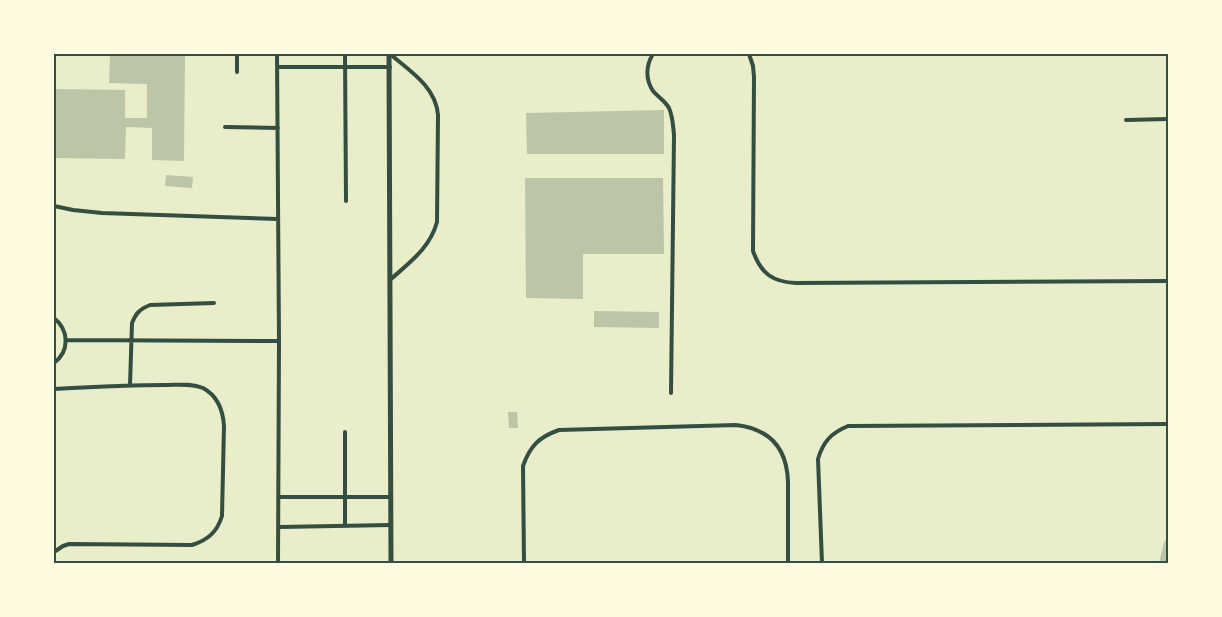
<svg xmlns="http://www.w3.org/2000/svg" width="1222" height="617" viewBox="0 0 1222 617" font-family="'Alegreya Sans',sans-serif">
<rect width="100%" height="100%" fill="#e9edc9"/>
<path fill="#bcc5a7" d="M 110,54 L 185,54 L 184,161 L 152,160 L 152,128 L 126,127 L 125,159 L 54,158 L 54,89 L 125,90 L 125,118 L 147,118 L 147,84 L 109,83 Z
M 664,110 L 664,154 L 527,154 L 526,113 Z
M 166,175 L 193,177 L 192,188 L 165,186 Z
M 525,178 L 663,178 L 664,254 L 583,254 L 583,299 L 526,298 Z
M 594,311 L 659,312 L 659,328 L 594,327 Z
M 508,412 L 517,412 L 518,428 L 509,428 Z
M 1168,538 L 1168,563 L 1159,563 L 1164,542 Z"/>
<g fill="none" stroke-linecap="round" stroke-linejoin="round">
<path stroke="#344e41" stroke-width="4" d="M 277,54 L 279,341 L 278,563
M 345,54 L 346,201
M 390,54 C 410,71 436,87 438,115 L 437,222 C 430,248 410,262 391,279
M 653,54 C 646,65 645,79 653,91 C 658,97 665,101 669,108 C 673,117 673,126 674,135 L 671,393
M 749,54 L 753,66 L 754,77 L 753,251 C 761,274 773,282 796,283 L 1168,281
M 278,67 L 390,67
M 237,72 L 237,54
M 1126,120 L 1168,119
M 225,127 L 278,128
M 54,206 L 73,210 L 102,213 L 278,219
M 54,318 C 69,330 70,351 54,363
M 66,340 L 279,341
M 130,385 L 132,323 C 136,313 140,309 150,305 L 214,303
M 54,389 C 91,387 128,385 165,385 C 177,385 191,383 203,388 C 218,396 223,411 224,426 L 222,516 C 217,532 208,540 192,545 L 69,544 L 63,546 L 54,552
M 279,497 L 391,497
M 345,526 L 345,432
M 279,527 L 391,525
M 524,563 L 523,466 C 530,446 539,437 559,430 L 736,425 C 770,429 787,448 788,482 L 788,563
M 822,563 L 818,459 C 823,442 831,433 848,426 L 1168,424"/>
<path stroke="#344e41" stroke-width="5" d="M 389,54 L 391,563"/>
</g>
<rect width="1222" height="617" fill="none" stroke="#fefae0" stroke-width="110"/>
<rect x="55" y="55" width="1112" height="507" fill="none" stroke="#344e41" stroke-width="2"/>
</svg>
